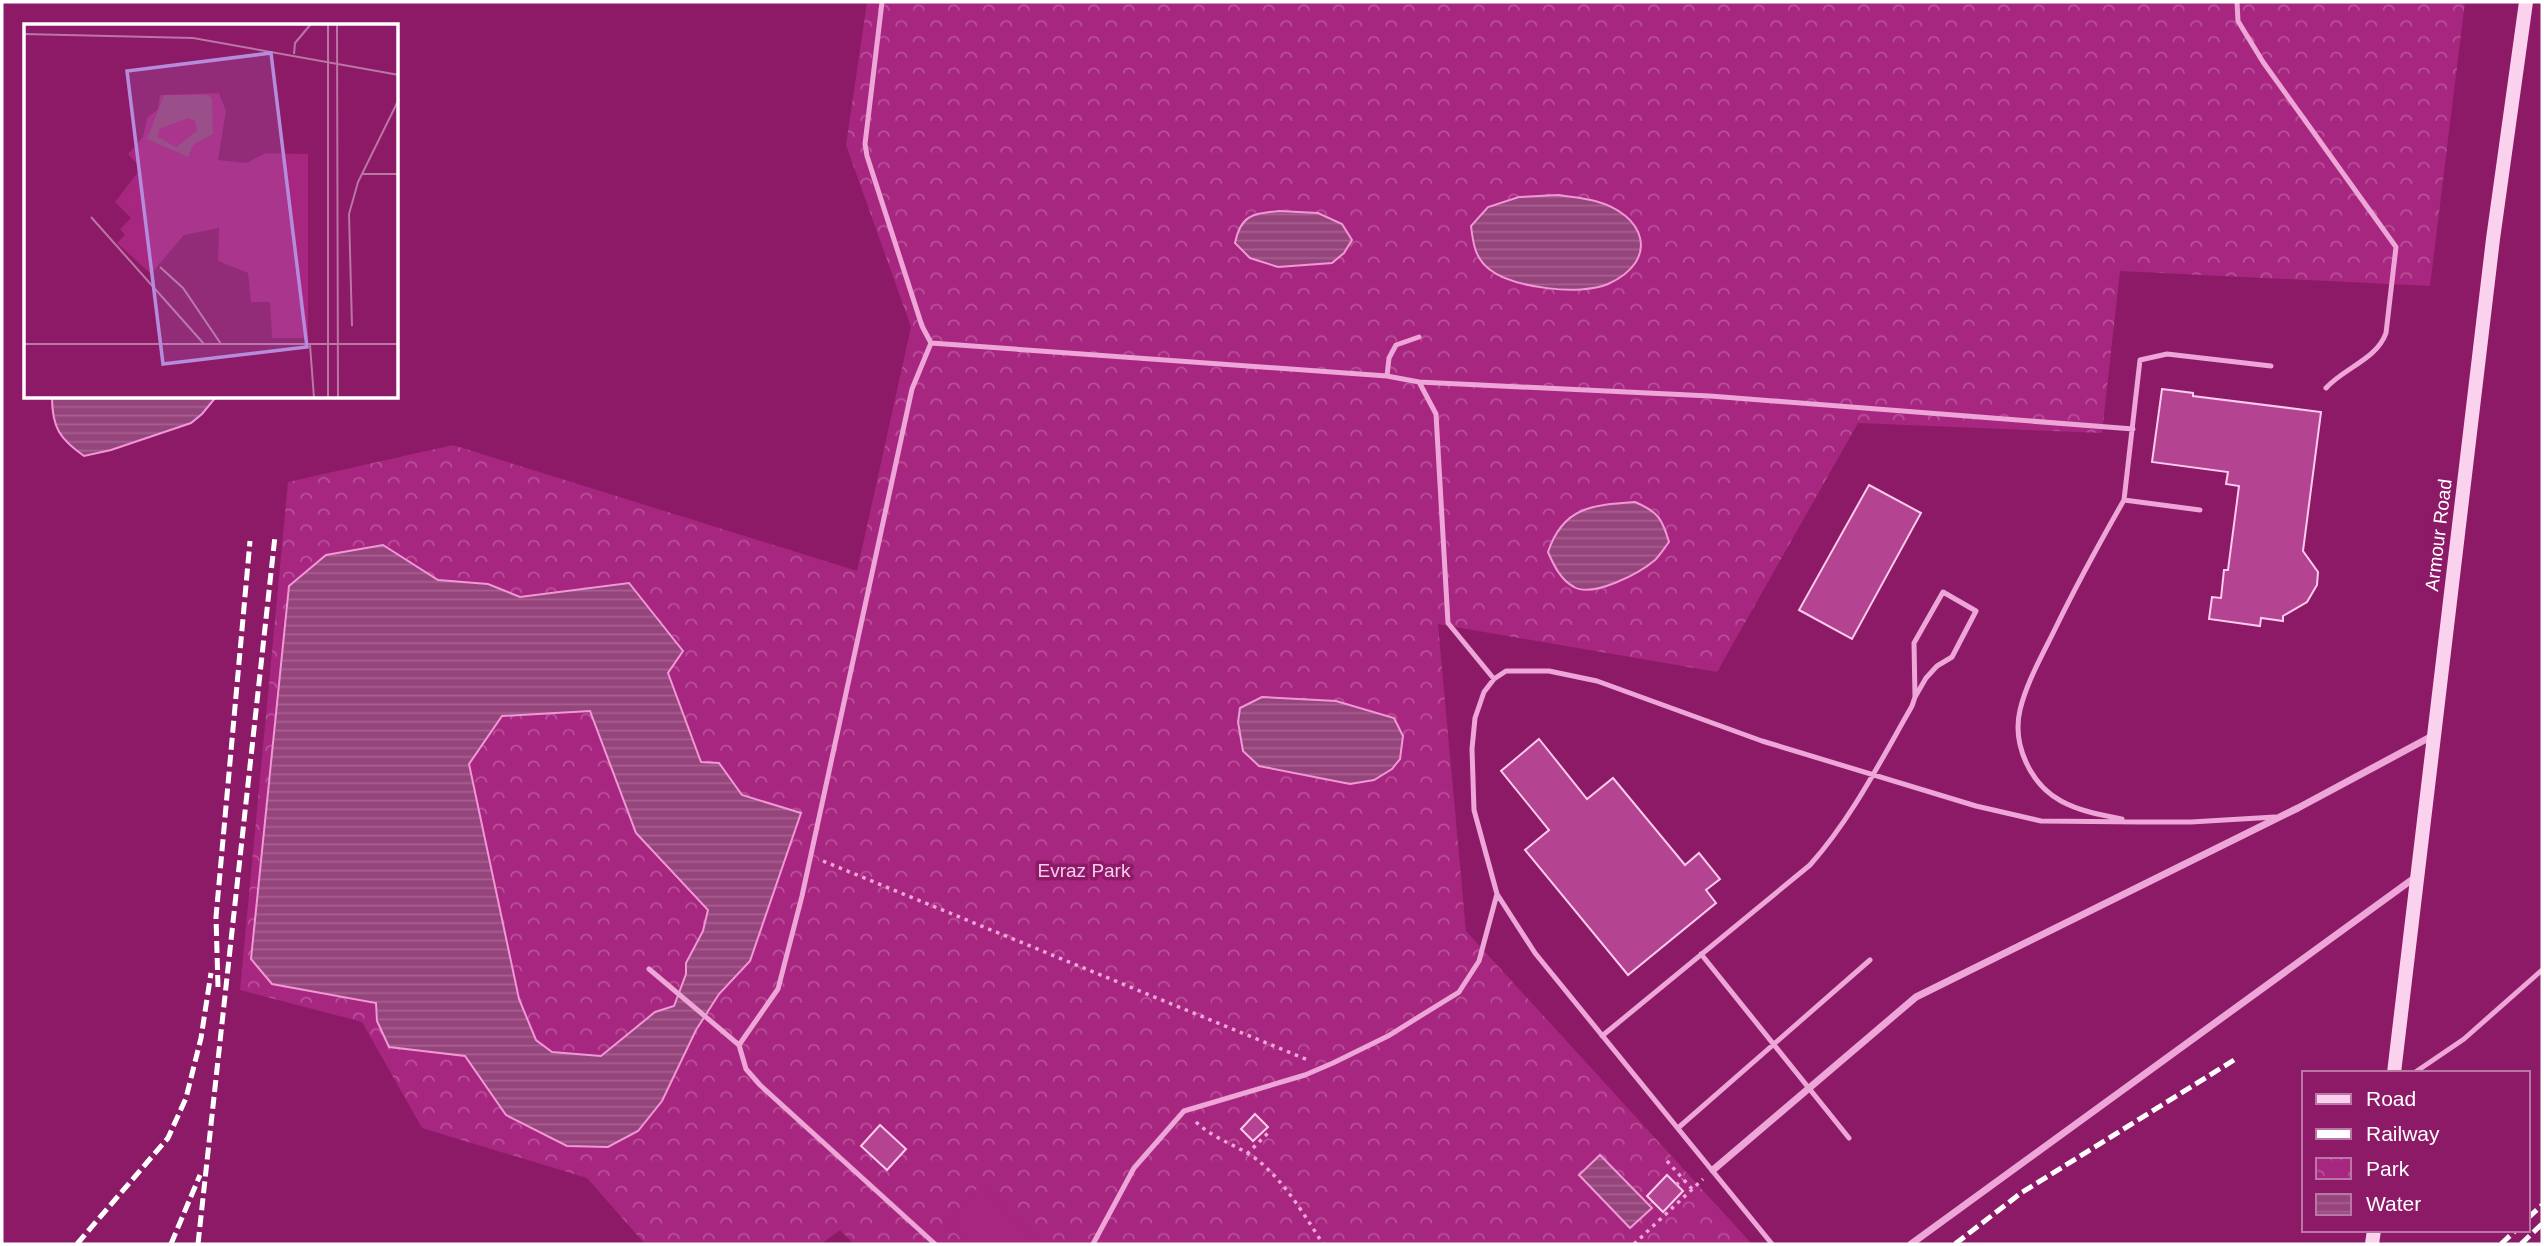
<svg xmlns="http://www.w3.org/2000/svg" width="2544" height="1246" viewBox="0 0 2544 1246" font-family="Helvetica,sans-serif">
<defs>
<pattern id="park-crowns" width="20" height="18" patternUnits="userSpaceOnUse" patternTransform="scale(1.75)"><rect width="20" height="18" fill="#a7267f"/><path d="M2 6a3 3 0 1 1 6 0M12 15a3 3 0 1 1 6 0" fill="none" stroke="#b95199"/></pattern>
<pattern id="water-rules" width="6" height="5" patternUnits="userSpaceOnUse" patternTransform="scale(1.75)"><rect width="6" height="5" fill="#96447c"/><path d="M0 2.5h6" fill="none" stroke="#a66090"/></pattern>
</defs>
<rect width="100%" height="100%" fill="#8c1a67"/>
<path fill="url(#park-crowns)" d="M 867,2 L 2465,2 L 2430,286 L 2120,271 L 2102,433 L 1858,423 L 1717,672 L 1438,624 L 1466,931 L 1752,1244 L 854,1244 L 840,1230 L 821,1244 L 645,1244 L 587,1178 L 422,1128 L 362,1022 L 240,990 L 288,482 L 453,445 L 857,571 L 911,327 L 846,145 Z"/>
<path fill="#a7267f" d="M 980,1185 L 1040,1243 L 1039,1244 L 967,1244 L 947,1225 Z"/>
<path fill="url(#water-rules)" stroke="#f098d6" stroke-width="2" fill-rule="evenodd" d="M 1558,195 C 1570,197 1584,198 1595,201 C 1645,214 1661,260 1608,284 C 1580,296 1513,288 1489,269 C 1475,258 1473,243 1471,226 L 1488,207 L 1519,197 Z
M 1279,211 L 1318,213 L 1342,224 L 1352,240 L 1344,253 L 1332,263 L 1278,267 L 1250,258 L 1235,243 C 1241,214 1253,214 1279,211 Z
M 52,397 L 216,397 L 202,414 L 191,423 L 111,450 L 84,456 C 60,439 52,428 52,397 Z
M 1635,502 C 1658,512 1662,518 1669,542 C 1665,547 1660,555 1655,560 C 1640,573 1593,598 1574,587 C 1561,580 1554,566 1548,552 C 1563,507 1592,505 1635,502 Z
M 383,545 L 438,580 L 488,584 L 520,597 L 629,583 L 683,651 L 668,673 L 701,762 L 719,763 L 742,795 L 801,813 L 750,961 L 719,994 L 696,1030 L 662,1101 L 638,1131 L 608,1147 L 567,1146 L 506,1115 L 465,1056 L 389,1047 L 377,1021 L 376,1003 L 272,984 L 251,959 L 289,586 L 326,555 ZM 590,711 L 636,833 L 708,910 L 703,931 L 686,963 L 686,974 L 674,1006 L 655,1012 L 601,1056 L 552,1052 L 536,1040 L 519,999 L 469,764 L 502,716 Z
M 1262,697 L 1336,701 L 1394,718 L 1403,736 L 1400,759 L 1392,769 L 1374,780 L 1350,784 L 1259,766 L 1243,751 L 1238,722 L 1240,708 Z
M 1600,1155 L 1652,1208 L 1630,1228 L 1579,1175 Z"/>
<path fill="#b44391" stroke="#facbec" stroke-width="2" d="M 2162,389 L 2193,393 L 2193,396 L 2321,412 L 2303,551 L 2318,572 L 2317,585 L 2307,602 L 2283,616 L 2283,621 L 2261,618 L 2260,626 L 2209,619 L 2212,597 L 2221,598 L 2224,570 L 2228,570 L 2239,486 L 2226,484 L 2228,472 L 2152,462 Z
M 1869,485 L 1921,513 L 1852,639 L 1799,610 Z
M 1539,739 L 1587,799 L 1613,778 L 1685,865 L 1699,853 L 1720,879 L 1706,890 L 1716,903 L 1628,975 L 1525,850 L 1549,830 L 1501,771 Z
M 1255,1114 L 1268,1127 L 1253,1141 L 1241,1129 Z
M 880,1125 L 906,1149 L 887,1170 L 861,1146 Z
M 1667,1175 L 1683,1191 L 1663,1212 L 1647,1196 Z"/>
<g fill="none" stroke-linecap="round" stroke-linejoin="round">
<path stroke="#eea5d8" stroke-width="3.5" stroke-dasharray="3.5 5" stroke-linecap="butt" d="M 823,861 L 1308,1060
M 1196,1122 C 1216,1141 1241,1146 1260,1162 C 1286,1184 1305,1216 1323,1244
M 1247,1154 L 1269,1132
M 1667,1161 L 1692,1189
M 1676,1185 L 1683,1179
M 1634,1244 L 1703,1179"/>
<path stroke="#eea5d8" stroke-width="5" d="M 2237,2 L 2238,21 L 2263,62 L 2396,247 L 2386,333 C 2377,359 2344,368 2326,388
M 931,343 L 1387,376 L 1419,382 L 1436,414 L 1448,623 L 1494,679
M 1387,376 L 1389,358 L 1396,345 L 1419,337
M 1419,382 L 1710,396 L 2133,429
M 2124,500 L 2140,360 L 2167,354 L 2271,366
M 2122,819 C 2101,815 2079,811 2061,801 C 2030,784 2012,744 2020,710 C 2027,681 2043,654 2056,627 C 2077,584 2100,542 2124,500 L 2200,510
M 2138,822 L 2191,822 L 2275,817
M 1701,954 L 1849,1138
M 649,969 L 739,1045 L 746,1069 L 760,1085 L 935,1244
M 1602,1036 L 1810,865 C 1852,818 1881,760 1912,706 L 1915,697 L 1914,643 L 1943,592 L 1976,611 L 1952,657 L 1937,666 L 1926,678 L 1915,697
M 739,1045 L 778,989 L 802,896 L 912,389 L 931,343 L 922,326 L 867,156 L 865,144 L 882,2
M 2414,1073 L 2464,1039 L 2542,970
M 1678,1128 L 1870,960
M 1093,1244 L 1134,1168 L 1184,1111 L 1305,1075 L 1333,1063 L 1388,1036 L 1459,992 L 1479,961 L 1497,894
M 1772,1244 L 1535,953 L 1497,894 L 1474,810 L 1472,749 L 1475,718 L 1484,692 L 1494,679 L 1506,671 L 1549,671 L 1597,681 L 1762,741 L 1976,806 L 2041,821 L 2141,822"/>
<path stroke="#eea5d8" stroke-width="7" d="M 1713,1170 L 1916,997 L 2298,808 L 2434,735
M 1911,1244 L 2417,876"/>
<path stroke="#fad2ed" stroke-width="14" d="M 2394,1073 L 2493,239 L 2526,2
M 2372,1244 L 2374,1230"/>
<path stroke="#fff" stroke-width="5" stroke-dasharray="12 5" stroke-linecap="butt" d="M 218,987 L 216,917 L 250,541
M 2528,1218 L 2542,1205
M 77,1244 L 168,1138 L 186,1098 L 201,1038 L 211,973
M 171,1244 L 200,1175
M 198,1244 L 275,536
M 1955,1244 L 2021,1193 L 2234,1060
M 2501,1244 L 2516,1230
M 2521,1244 L 2542,1224"/>
</g>
<g text-anchor="middle" stroke-width="7" stroke-linejoin="round" paint-order="stroke">
<g font-size="19" fill="#fff" stroke="#8c1a67">
<text transform="translate(2438 535) rotate(-83)" y="7">Armour Road</text>
</g>
<g font-size="19" fill="#facbec" stroke="#8c1a67">
<text x="1084" y="877">Evraz Park</text>
</g>
</g>
<g transform="translate(24 24)">
<rect width="374" height="374" fill="#8c1a67"/>
<path d="M 195,69 L 202,87 L 194,136 L 222,139 L 242,129 L 284,130 L 284,314 L 248,314 L 246,278 L 227,278 L 224,249 L 194,237 L 195,204 L 160,211 L 127,250 L 93,219 L 101,211 L 96,205 L 107,194 L 91,178 L 117,144 L 104,130 L 119,113 L 123,94 L 134,85 L 136,71 Z" fill="#a7267f"/>
<path d="M 140,71 L 183,71 L 188,74 L 189,110 L 169,121 L 164,133 L 123,115 ZM 165,94 L 171,97 L 173,107 L 152,123 L 134,113 L 135,105 Z" fill="#96447c" fill-rule="evenodd"/>
<path fill="none" stroke="#ba76a4" stroke-width="2" d="M 304,0 L 304,374M 313,0 L 314,374M 0,10 L 169,14 L 375,51M 270,30 L 271,19 L 287,0M 338,150 L 375,150M 67,193 L 180,320M 136,243 L 159,264 L 197,320M 328,302 L 325,190 L 334,158 L 375,75M 0,320 L 375,320M 286,321 L 290,374"/>
<path fill="#b68bdc" fill-opacity="0.15" stroke="#b68bdc" stroke-width="3.5" d="M 247,29 L 283,323 L 139,340 L 103,47 Z"/>
<rect width="374" height="374" fill="none" stroke="#fff" stroke-width="3.5"/>
</g>
<rect width="2544" height="1246" fill="none" stroke="#ffffff" stroke-width="7"/>
<rect x="2302" y="1071" width="228" height="161" fill="#8c1a67" stroke="#ba76a4" stroke-width="2"/>
<rect x="2316" y="1094" width="35" height="10" fill="#fad2ed" stroke="#ba76a4" stroke-width="2"/>
<text x="2366" y="1106" font-size="21" fill="#ffffff">Road</text>
<rect x="2316" y="1129" width="35" height="10" fill="#ffffff" stroke="#ba76a4" stroke-width="2"/>
<text x="2366" y="1141" font-size="21" fill="#ffffff">Railway</text>
<rect x="2316" y="1158" width="35" height="21" fill="url(#park-crowns)" stroke="#ba76a4" stroke-width="2"/>
<text x="2366" y="1176" font-size="21" fill="#ffffff">Park</text>
<rect x="2316" y="1194" width="35" height="21" fill="url(#water-rules)" stroke="#ba76a4" stroke-width="2"/>
<text x="2366" y="1211" font-size="21" fill="#ffffff">Water</text>
</svg>
